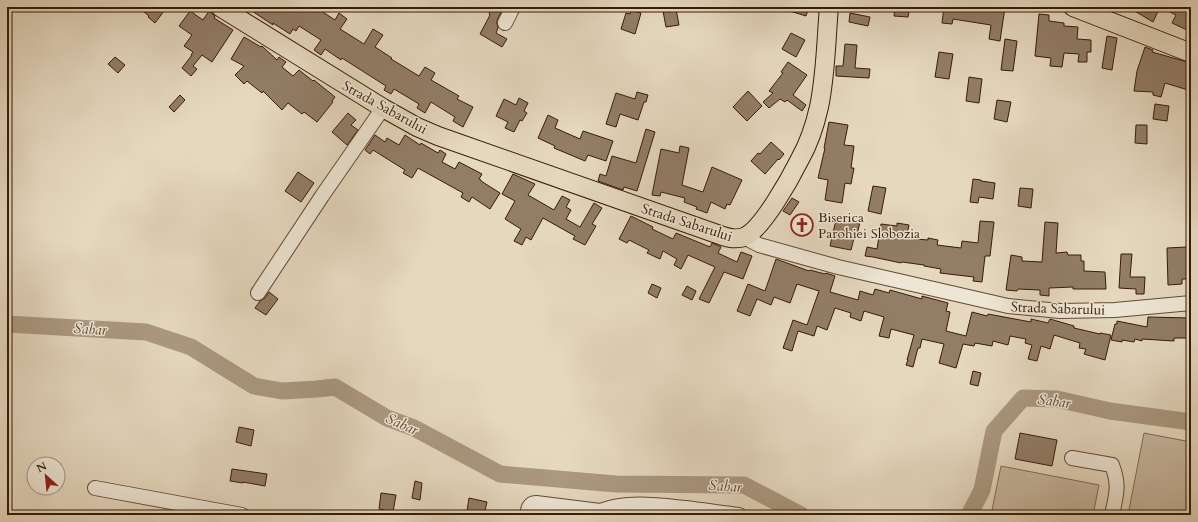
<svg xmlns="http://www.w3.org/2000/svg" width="1198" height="522" viewBox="0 0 1198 522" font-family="Cardo,serif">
<rect width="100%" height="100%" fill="#e5d8bf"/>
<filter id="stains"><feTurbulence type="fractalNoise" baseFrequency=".005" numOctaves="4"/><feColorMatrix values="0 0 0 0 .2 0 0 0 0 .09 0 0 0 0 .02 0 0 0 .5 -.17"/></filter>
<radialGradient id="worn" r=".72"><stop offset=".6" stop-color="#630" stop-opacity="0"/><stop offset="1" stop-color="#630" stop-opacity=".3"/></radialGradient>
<path fill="#c8b8a0" stroke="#806a54" d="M 1144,433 L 1191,442 L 1191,515 L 1128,515 Z
M 1001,466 L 1099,485 L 1093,515 L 991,515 Z"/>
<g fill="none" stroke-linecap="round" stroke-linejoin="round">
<path stroke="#aa9880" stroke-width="17" d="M 7,324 L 146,332 L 191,347 L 254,386 L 282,391 L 317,389 L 335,387 L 387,418 L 414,428 L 500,474 L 616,484 L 744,485 L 801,515
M 969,515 L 982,490 L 994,431 L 1023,398 L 1057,399 L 1110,411 L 1191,422"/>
</g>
<path fill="#927d67" stroke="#381b07" d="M 138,7 L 167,7 L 155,23 L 148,17 L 149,16 Z
M 246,7 L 315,7 L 335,20 L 339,13 L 347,19 L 340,29 L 364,44 L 373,29 L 383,35 L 375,47 L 392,58 L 391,59 L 419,76 L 425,67 L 435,73 L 431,80 L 459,96 L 457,99 L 473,107 L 463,127 L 453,121 L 455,117 L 431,102 L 425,113 L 417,108 L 419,104 L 394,89 L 391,94 L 384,90 L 386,86 L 342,58 L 341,60 L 325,49 L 321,55 L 314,50 L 321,40 L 299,26 L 296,31 L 293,29 L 290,34 L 273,23 L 273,25 Z
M 493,7 L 504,7 L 497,20 L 497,24 L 498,28 L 496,33 L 507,39 L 502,47 L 480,34 L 490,15 L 489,14 Z
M 783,7 L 809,7 L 806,16 L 783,9 Z
M 895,7 L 910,7 L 908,17 L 894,16 Z
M 944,7 L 961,9 L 961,7 L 1005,7 L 1000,41 L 989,39 L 991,25 L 953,19 L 952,24 L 942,23 Z
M 1128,7 L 1160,7 L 1153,22 Z
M 1160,7 L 1189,7 L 1188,9 L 1191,11 L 1191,22 L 1187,30 L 1172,23 L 1176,15 Z
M 676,9 L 679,25 L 666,27 L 663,11 Z
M 631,10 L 641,13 L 635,34 L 621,29 L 626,13 L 630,14 Z
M 190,11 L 203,20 L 209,11 L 215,16 L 214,18 L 233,30 L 212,62 L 202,55 L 193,66 L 197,69 L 191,76 L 182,68 L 192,55 L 191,55 L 193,52 L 184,46 L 192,35 L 179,26 Z
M 850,13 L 870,17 L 868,26 L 849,22 Z
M 1039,14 L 1049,15 L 1049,21 L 1064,23 L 1064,26 L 1078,27 L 1077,39 L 1091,40 L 1091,52 L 1087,52 L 1087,62 L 1078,62 L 1079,54 L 1064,53 L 1062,67 L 1050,66 L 1051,58 L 1035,56 Z
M 791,33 L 805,40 L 796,57 L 782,49 Z
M 1107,36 L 1117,38 L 1112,70 L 1102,68 Z
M 244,37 L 261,47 L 262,46 L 277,60 L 279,57 L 286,62 L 282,67 L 293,76 L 299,70 L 313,81 L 314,80 L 335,97 L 332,101 L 333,102 L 317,122 L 304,112 L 302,114 L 288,103 L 282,110 L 263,91 L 262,93 L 247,81 L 244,84 L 235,75 L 244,66 L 231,59 Z
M 1005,39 L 1017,41 L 1013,71 L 1001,70 Z
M 845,44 L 857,45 L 855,68 L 870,69 L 869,78 L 836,76 L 836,66 L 843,66 Z
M 1145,47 L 1153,50 L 1152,52 L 1191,63 L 1189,70 L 1191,70 L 1191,82 L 1188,90 L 1165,83 L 1161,97 L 1153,95 L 1153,92 L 1134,91 L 1137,71 Z
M 939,52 L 953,54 L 949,79 L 935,77 Z
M 115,57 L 125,65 L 118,73 L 108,64 Z
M 788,62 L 807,75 L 793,95 L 806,105 L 802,111 L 787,100 L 785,102 L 780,99 L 769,108 L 763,102 L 773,93 L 769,91 L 783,73 L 781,72 Z
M 969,77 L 982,79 L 979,103 L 966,101 Z
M 748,91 L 762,106 L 747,121 L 733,107 Z
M 637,92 L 648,95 L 646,102 L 644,102 L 638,120 L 620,114 L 616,127 L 606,124 L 616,93 L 635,99 Z
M 180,95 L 185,100 L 174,112 L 169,107 Z
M 519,98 L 528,103 L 524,111 L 527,113 L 522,121 L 520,120 L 514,132 L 505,128 L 508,122 L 496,116 L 504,99 L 516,105 Z
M 997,100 L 1011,102 L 1007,122 L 994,119 Z
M 1155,104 L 1169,106 L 1167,121 L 1153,119 Z
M 348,113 L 356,120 L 351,125 L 358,130 L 347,145 L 332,132 Z
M 548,115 L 558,120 L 555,128 L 580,139 L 583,131 L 613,141 L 606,161 L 588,155 L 585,161 L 554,148 L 555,146 L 538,138 Z
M 829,122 L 848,125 L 844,145 L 854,146 L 851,168 L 854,168 L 851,184 L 845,183 L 842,203 L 825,200 L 828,180 L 818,178 L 825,148 L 824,148 Z
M 1136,125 L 1147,125 L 1147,144 L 1135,143 Z
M 646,129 L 655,132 L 637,191 L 624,187 L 623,190 L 598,181 L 600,174 L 606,176 L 612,156 L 636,163 Z
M 375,135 L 385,142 L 387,138 L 399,145 L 405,135 L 420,145 L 421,143 L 438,153 L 440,150 L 446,154 L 442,162 L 455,169 L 459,162 L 482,174 L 479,179 L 481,180 L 481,181 L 500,193 L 490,209 L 472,197 L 469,202 L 461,197 L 463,193 L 418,168 L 412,178 L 403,173 L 405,170 L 373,150 L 370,154 L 365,150 Z
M 771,142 L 784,154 L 779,160 L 778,159 L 765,174 L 751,161 L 758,153 L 760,154 Z
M 680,146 L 689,148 L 682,185 L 703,192 L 712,167 L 742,180 L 730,205 L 727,204 L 725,209 L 711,202 L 707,213 L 696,209 L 697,207 L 684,202 L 685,198 L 661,192 L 660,196 L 652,195 L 661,149 L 679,153 Z
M 298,172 L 314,183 L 301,202 L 285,191 Z
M 513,174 L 535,184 L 528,195 L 554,210 L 562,196 L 570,200 L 566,207 L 571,210 L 566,219 L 580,227 L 594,203 L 602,208 L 592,224 L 596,226 L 585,245 L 573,239 L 575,236 L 543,218 L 531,240 L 526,237 L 522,245 L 514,241 L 521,229 L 505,219 L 515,201 L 502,194 Z
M 973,179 L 981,180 L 981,181 L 995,183 L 993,199 L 979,197 L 978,203 L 970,202 Z
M 873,186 L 886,188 L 881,214 L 868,211 Z
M 1020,188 L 1033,189 L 1031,208 L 1018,206 Z
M 792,198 L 799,202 L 790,215 L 783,211 Z
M 631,216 L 653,227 L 652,229 L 673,239 L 676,233 L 710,247 L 712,243 L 717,245 L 721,247 L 718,253 L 737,262 L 741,252 L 752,256 L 743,279 L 724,272 L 709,303 L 699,299 L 715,267 L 688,255 L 681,269 L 674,265 L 677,259 L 663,251 L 660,259 L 647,253 L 649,250 L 629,240 L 627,243 L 619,239 Z
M 836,220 L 850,223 L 851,220 L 860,222 L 856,239 L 854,238 L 851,250 L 830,246 Z
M 980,221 L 994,222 L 990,256 L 985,256 L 982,282 L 973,281 L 974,277 L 940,273 L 941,269 L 924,266 L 924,265 L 902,262 L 901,263 L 873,257 L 865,256 L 867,247 L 877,249 L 881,224 L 897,226 L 897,223 L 909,225 L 906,238 L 928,240 L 928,238 L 938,240 L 937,245 L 961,248 L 962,241 L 978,243 Z
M 1045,222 L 1058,223 L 1056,253 L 1067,252 L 1068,255 L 1081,255 L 1081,261 L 1084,261 L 1084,271 L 1105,272 L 1106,289 L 1073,289 L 1073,287 L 1049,288 L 1049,296 L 1040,295 L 1040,290 L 1018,289 L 1017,291 L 1006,290 L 1011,255 L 1022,257 L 1022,261 L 1042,262 Z
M 1187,247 L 1187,256 L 1191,256 L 1191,279 L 1182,279 L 1182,284 L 1168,285 L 1167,248 Z
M 1121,254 L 1132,254 L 1130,277 L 1145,277 L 1144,294 L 1136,294 L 1136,289 L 1119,288 Z
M 776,259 L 809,271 L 810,270 L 825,274 L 826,273 L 835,276 L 830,292 L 858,300 L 860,291 L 873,295 L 875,289 L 889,293 L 890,290 L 922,299 L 922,296 L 948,303 L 946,311 L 950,312 L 946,331 L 966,336 L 972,312 L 987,316 L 988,314 L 1031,322 L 1031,319 L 1048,323 L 1050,319 L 1074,326 L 1074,328 L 1100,334 L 1100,333 L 1111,335 L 1105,360 L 1084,354 L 1086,349 L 1079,348 L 1080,343 L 1054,335 L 1050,349 L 1041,346 L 1037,361 L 1028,359 L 1032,345 L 1025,343 L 1026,339 L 1010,336 L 1008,345 L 993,341 L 992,346 L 975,343 L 974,346 L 963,344 L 956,368 L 939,363 L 944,344 L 922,339 L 920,348 L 918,348 L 913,367 L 906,365 L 908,360 L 907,360 L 914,335 L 891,329 L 889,338 L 879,336 L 884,317 L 864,311 L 861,321 L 850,317 L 851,313 L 835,308 L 827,330 L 817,326 L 814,336 L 798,331 L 792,351 L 783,348 L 793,320 L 807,325 L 819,291 L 797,284 L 790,303 L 774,297 L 771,305 L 757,299 L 750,316 L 737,311 L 748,284 L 765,291 Z
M 652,284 L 661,288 L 657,298 L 648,293 Z
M 687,286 L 696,291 L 692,300 L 682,295 Z
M 269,292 L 278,299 L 266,315 L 255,308 L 260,301 L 265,298 Z
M 1148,317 L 1191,318 L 1191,338 L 1174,338 L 1174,341 L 1142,339 L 1142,341 L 1135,339 L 1134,342 L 1122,340 L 1122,342 L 1111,340 L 1115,324 L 1117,324 L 1117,321 L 1147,327 Z
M 973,371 L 981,373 L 978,386 L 970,384 Z
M 239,427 L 254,430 L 251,446 L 236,442 Z
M 1020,433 L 1057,440 L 1052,466 L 1015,459 Z
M 232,469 L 267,474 L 265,486 L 243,482 L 243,483 L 230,481 Z
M 415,481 L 422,483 L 420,500 L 412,498 Z
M 381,493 L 396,495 L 393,512 L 379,509 Z
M 469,498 L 487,502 L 484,515 L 467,511 Z"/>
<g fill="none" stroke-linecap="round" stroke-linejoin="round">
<g stroke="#634a35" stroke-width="16">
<path id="minor" d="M 505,23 L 513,7
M 744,237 L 759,245 L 838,267 L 1008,306 L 1060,311 L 1115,310 L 1191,303
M 258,293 L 322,196 L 383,108
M 1072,458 L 1112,465 C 1120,486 1116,495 1112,515
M 95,488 L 242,515
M 527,515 C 528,509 529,503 536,503 L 600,511 C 627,501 656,505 685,508 C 703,510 721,513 739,515"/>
</g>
<g stroke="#381b07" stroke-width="20">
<path id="major" d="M 220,7 L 383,108 L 417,127 L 438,136 L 720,235 C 728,238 736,240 744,237 C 762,230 791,177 800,159 C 809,143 815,125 819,107 C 826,74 826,40 829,7
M 1073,7 L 1191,53"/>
</g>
<use href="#minor" stroke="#eee6d5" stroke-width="14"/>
<use href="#major" stroke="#e5d8bf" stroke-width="18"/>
</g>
<defs>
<g id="church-ring" transform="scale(1.15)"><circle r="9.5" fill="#eee6d5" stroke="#8f2418" stroke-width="1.5"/><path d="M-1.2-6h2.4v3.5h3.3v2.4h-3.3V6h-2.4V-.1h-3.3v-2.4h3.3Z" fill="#8f2418"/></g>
</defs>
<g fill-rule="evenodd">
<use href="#church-ring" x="802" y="225"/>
</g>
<g text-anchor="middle" stroke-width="3" stroke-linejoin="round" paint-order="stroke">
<g font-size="14" fill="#381b07" stroke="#eee6d5">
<text transform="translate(385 107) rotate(29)" y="5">Strada Sabarului</text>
<text transform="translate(687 222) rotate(18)" y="5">Strada Sabarului</text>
<text transform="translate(1058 308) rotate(2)" y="5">Strada Sabarului</text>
</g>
<g font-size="14" fill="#381b07" stroke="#eee6d5" text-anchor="start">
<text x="818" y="222">Biserica<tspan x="818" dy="16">Parohiei Slobozia</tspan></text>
</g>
<g font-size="15" font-style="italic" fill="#604731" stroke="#eee6d5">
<text transform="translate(90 329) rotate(3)" y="5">Sabar</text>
<text transform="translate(1054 401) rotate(7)" y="5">Sabar</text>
<text transform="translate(402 424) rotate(24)" y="5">Sabar</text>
<text transform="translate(725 486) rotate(3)" y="5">Sabar</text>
</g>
</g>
<rect width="1198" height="522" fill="none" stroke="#e5d8bf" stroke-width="24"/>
<rect x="8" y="8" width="1182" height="506" fill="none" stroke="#381b07" stroke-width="2"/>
<rect x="12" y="12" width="1174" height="498" fill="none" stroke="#381b07"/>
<g transform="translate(46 476) rotate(333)"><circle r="19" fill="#eee6d5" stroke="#a59583"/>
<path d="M0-3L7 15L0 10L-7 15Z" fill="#8f2418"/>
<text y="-6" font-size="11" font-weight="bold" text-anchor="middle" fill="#381b07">N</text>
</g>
<rect width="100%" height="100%" filter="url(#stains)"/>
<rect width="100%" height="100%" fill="url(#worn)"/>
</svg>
